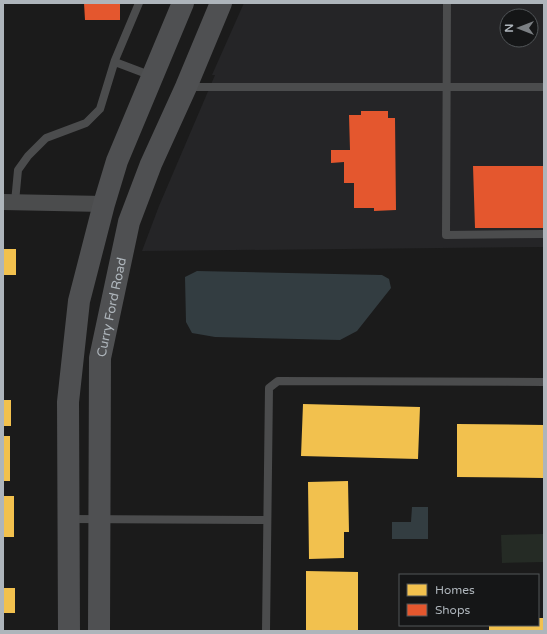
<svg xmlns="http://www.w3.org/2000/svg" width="547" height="634" viewBox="0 0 547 634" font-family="'Varela Round',sans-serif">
<rect width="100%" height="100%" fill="#1b1b1b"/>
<path fill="#252527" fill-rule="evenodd" d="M 244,3 L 544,3 L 544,247 L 142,251 L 159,206 L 215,75 L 212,75 ZM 507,16 L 531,16 L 531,40 L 507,40 Z"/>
<path fill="#252b25" d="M 544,534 L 544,562 L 502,563 L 501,535 Z"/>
<path fill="#333d41" d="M 197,271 L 382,275 L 389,279 L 391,288 L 357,331 L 340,340 L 215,337 L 192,333 L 186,322 L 185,277 Z
M 412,507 L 428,507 L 428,539 L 392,539 L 392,522 L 411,522 Z"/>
<path fill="#f2c14e" d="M 3,249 L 16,249 L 16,275 L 3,275 Z
M 3,400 L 11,400 L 11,426 L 3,426 Z
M 303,404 L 420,407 L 418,459 L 301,456 Z
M 457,424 L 544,425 L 544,478 L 457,477 Z
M 3,436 L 10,436 L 10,481 L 3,481 Z
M 348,481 L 349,532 L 344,532 L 344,558 L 309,559 L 308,482 Z
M 3,496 L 14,496 L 14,537 L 3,537 Z
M 306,571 L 358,572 L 358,631 L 306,631 Z
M 3,588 L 15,588 L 15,613 L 3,613 Z
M 538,618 L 544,618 L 544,631 L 489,631 L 489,625 L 538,625 Z"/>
<path fill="#e4572e" d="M 84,3 L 120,3 L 120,20 L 85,20 Z
M 361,111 L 388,111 L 388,118 L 395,118 L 396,210 L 374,211 L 374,208 L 354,208 L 354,183 L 344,183 L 344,162 L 331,163 L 331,150 L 350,150 L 349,115 L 361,115 Z
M 473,166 L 544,166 L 544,228 L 475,228 Z"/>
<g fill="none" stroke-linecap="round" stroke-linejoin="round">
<path stroke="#4b4c4d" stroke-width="8" d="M 447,3 L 446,235 L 544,234
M 115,62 L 152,76
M 188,87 L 544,87
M 15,202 L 18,170 L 28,156 L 46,138 L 86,123 L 100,109 L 115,60 L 139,3
M 70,519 L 267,520
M 266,631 L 269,388 L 278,381 L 544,382"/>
<path stroke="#4b4c4d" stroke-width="16" d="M 3,202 L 104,204"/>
<g stroke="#4f5052" stroke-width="22">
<path d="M 69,631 L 68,402 L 79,301 L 104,204 L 117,161 L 183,3"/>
<path id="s1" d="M 99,631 L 100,358 L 129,222 L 151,164 L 186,87 L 221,3"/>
</g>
</g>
<g text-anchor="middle" stroke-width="4" stroke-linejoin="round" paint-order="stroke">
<g font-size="13" fill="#aeb5bb" stroke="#151617">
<text dy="5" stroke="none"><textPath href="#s1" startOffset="325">Curry Ford Road</textPath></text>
</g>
</g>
<rect width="547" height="634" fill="none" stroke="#aeb5bb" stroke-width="8"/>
<rect x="399" y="574" width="140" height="52" fill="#151617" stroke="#525659"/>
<rect x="407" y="584" width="20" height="12" fill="#f2c14e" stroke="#525659"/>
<text x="435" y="594" font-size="12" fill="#aeb5bb">Homes</text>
<rect x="407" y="604" width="20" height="12" fill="#e4572e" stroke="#525659"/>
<text x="435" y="614" font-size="12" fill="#aeb5bb">Shops</text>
<g transform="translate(519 28) rotate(270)"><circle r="19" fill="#151617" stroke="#525659"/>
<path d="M0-3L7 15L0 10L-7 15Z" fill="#7b7f83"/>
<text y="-6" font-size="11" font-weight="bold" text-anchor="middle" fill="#aeb5bb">N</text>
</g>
</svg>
